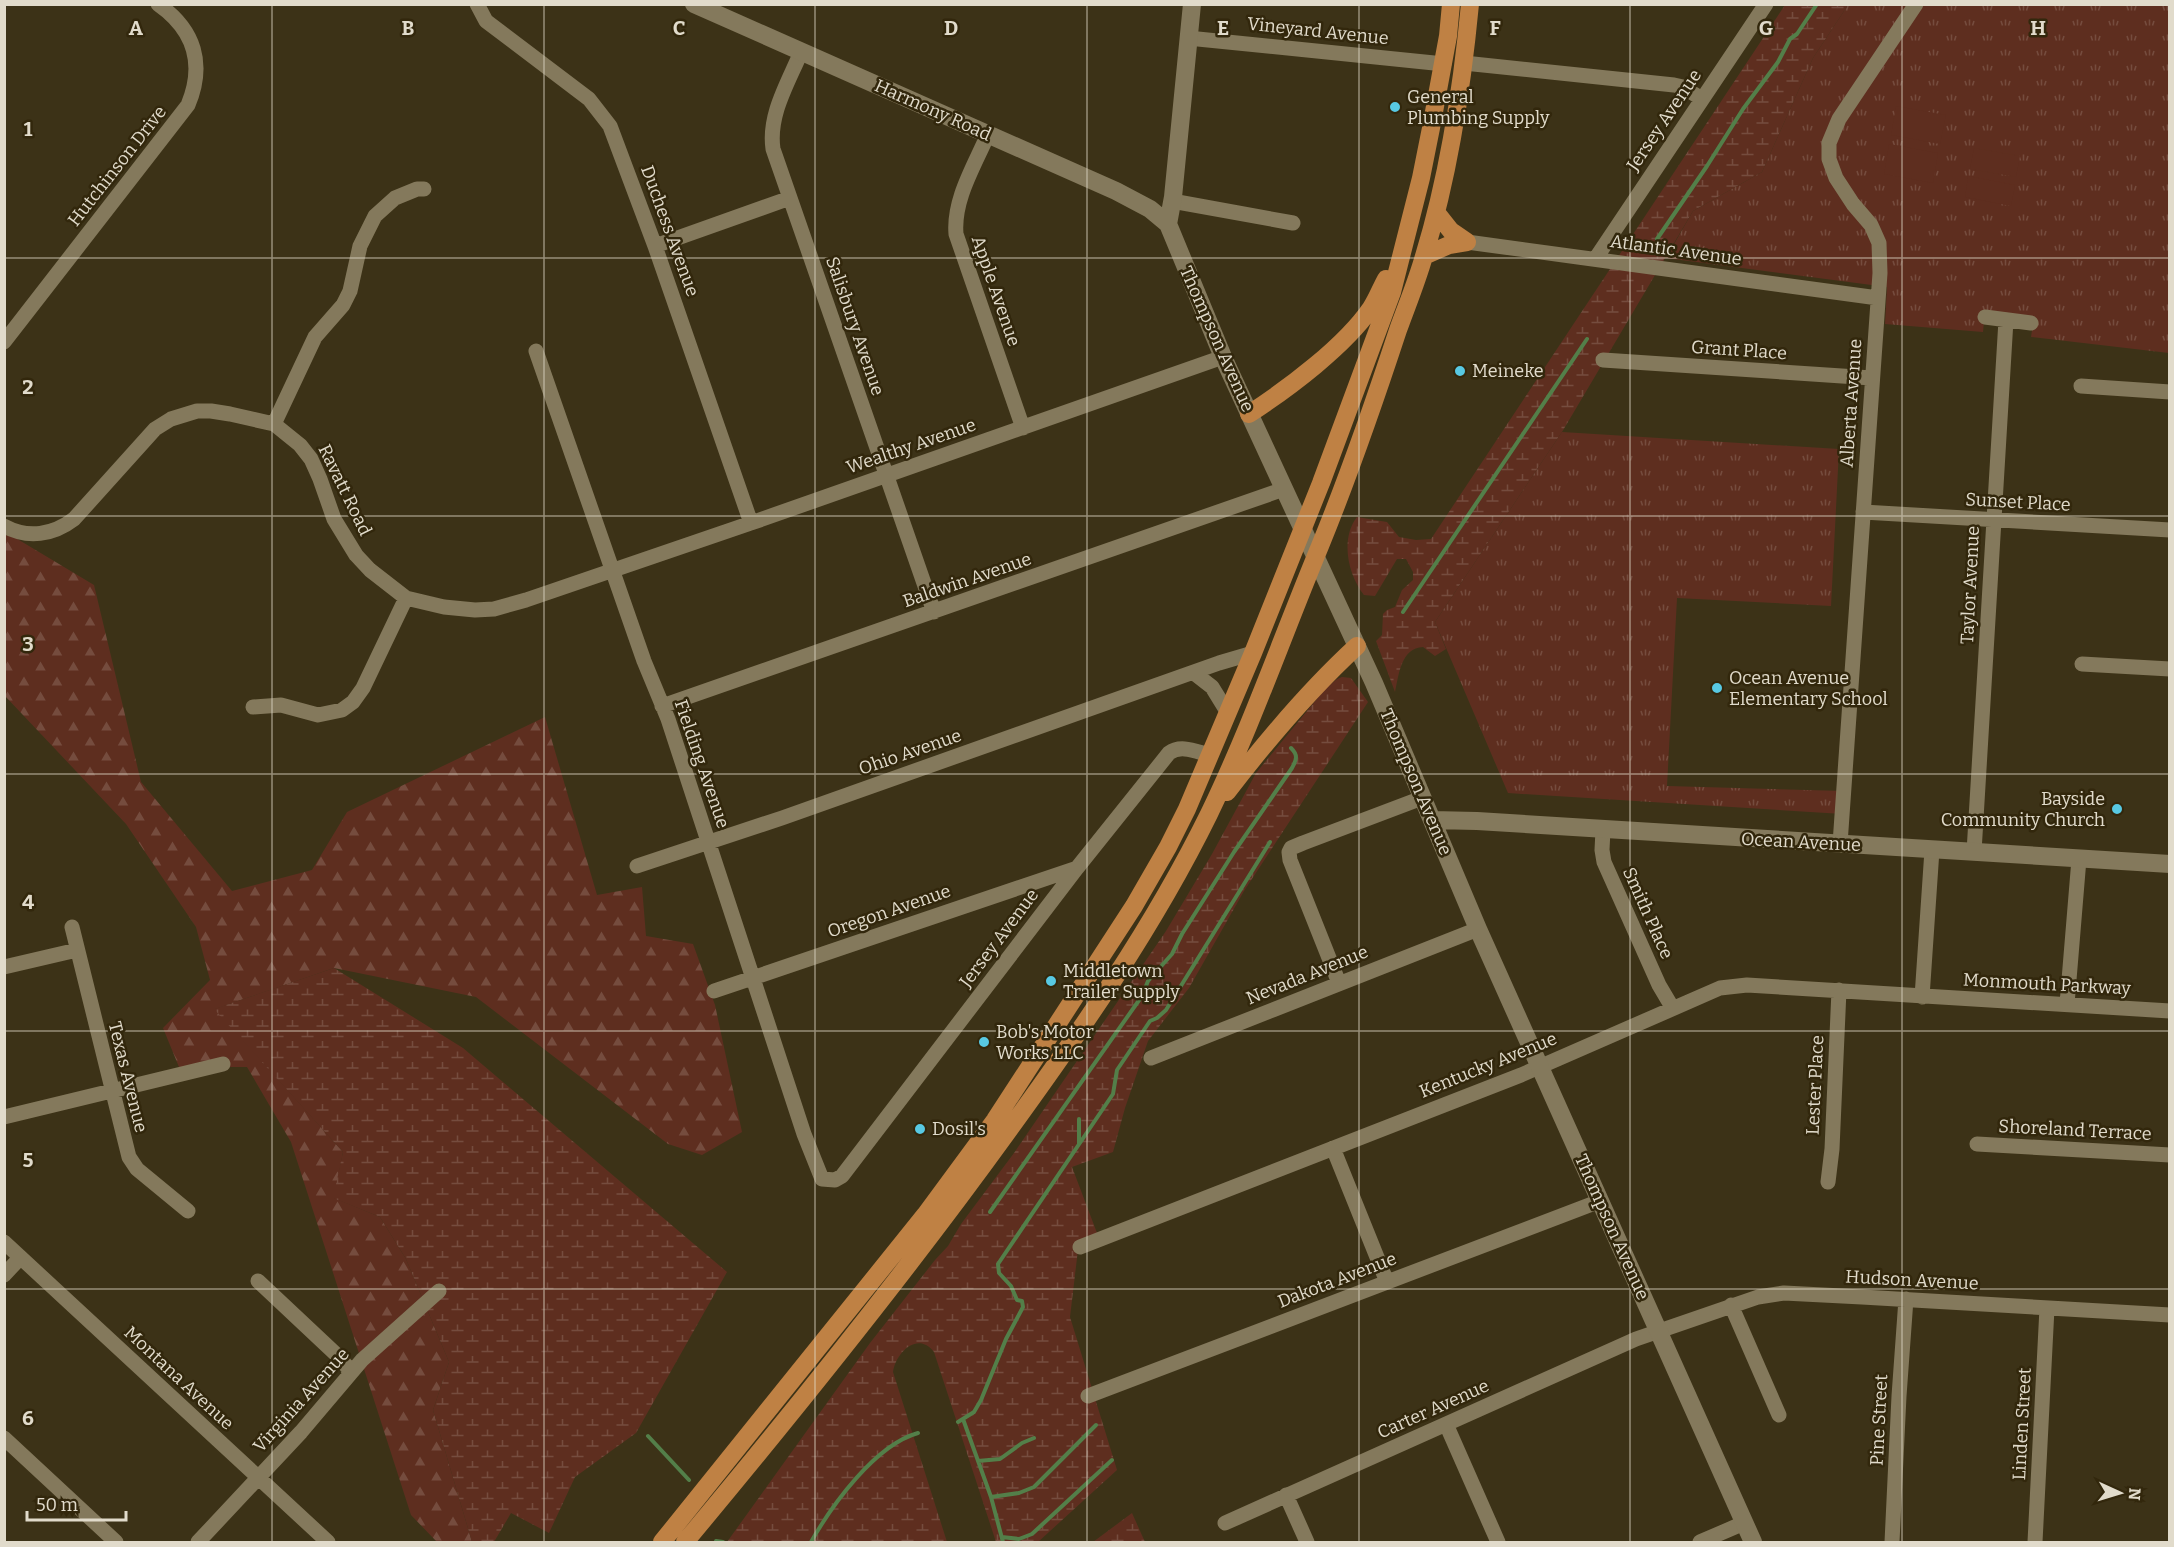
<svg xmlns="http://www.w3.org/2000/svg" width="2174" height="1547" viewBox="0 0 2174 1547" font-family="Bitter,serif">
<defs>
<pattern id="forest-firs" width="22" height="20" patternUnits="userSpaceOnUse" patternTransform="scale(1.5)"><rect width="22" height="20" fill="#5e2e1f"/><path d="M5 1l3.5 6h-7zM16 11l3.5 6h-7z" fill="#754c3e"/></pattern>
<pattern id="wetland-marsh" width="20" height="14" patternUnits="userSpaceOnUse" patternTransform="scale(1.5)"><rect width="20" height="14" fill="#5e2e1f"/><path d="M1 5h8M5 5V1M11 12h8M15 12V8" fill="none" stroke="#754c3e"/></pattern>
<pattern id="park-tufts" width="24" height="20" patternUnits="userSpaceOnUse" patternTransform="scale(1.5)"><rect width="24" height="20" fill="#5e2e1f"/><path d="M3 7l-1-3M5 7V3M7 7l1-3M15 17l-1-3M17 17v-4M19 17l1-3" fill="none" stroke="#754c3e"/></pattern>
</defs>
<rect width="100%" height="100%" fill="#3c3217"/>
<path fill="url(#forest-firs)" d="M 4,531 L 94,585 L 141,782 L 232,891 L 312,870 L 347,812 L 545,717 L 597,895 L 642,887 L 646,936 L 693,944 L 715,1005 L 742,1132 L 702,1155 L 668,1144 L 476,997 L 334,968 L 215,1009 L 343,1152 L 334,1198 L 380,1217 L 406,1259 L 449,1362 L 433,1410 L 472,1542 L 437,1542 L 411,1515 L 291,1142 L 247,1067 L 179,1067 L 163,1028 L 210,980 L 196,927 L 126,824 L 5,696 Z"/>
<path fill="url(#wetland-marsh)" d="M 1785,5 L 1848,5 L 1813,58 L 1762,172 L 1693,211 L 1562,432 L 1435,622 L 1446,649 L 1435,656 L 1423,647 C 1401,648 1399,674 1395,692 L 1376,641 L 1382,635 L 1383,614 L 1387,610 L 1395,607 L 1402,590 L 1413,580 L 1413,572 L 1406,559 L 1397,559 L 1375,596 L 1364,595 C 1348,575 1340,539 1357,517 L 1387,522 L 1399,537 L 1416,540 L 1431,539 Z
M 1342,677 L 1351,678 L 1368,702 L 1244,891 L 1189,988 L 1148,1041 L 1125,1108 L 1113,1152 L 1072,1167 L 1097,1233 L 1079,1241 L 1070,1317 L 1117,1470 L 1038,1542 L 996,1542 L 934,1352 C 918,1331 896,1352 893,1372 L 947,1542 L 727,1542 L 870,1343 L 935,1260 L 948,1246 L 961,1224 L 1014,1153 L 1166,931 L 1212,854 L 1256,773 L 1325,689 L 1337,679 Z
M 334,968 L 463,1048 L 727,1272 L 636,1433 L 575,1477 L 549,1533 L 511,1513 L 494,1542 L 472,1542 L 433,1410 L 449,1362 L 406,1259 L 380,1217 L 333,1198 L 343,1152 L 214,1009 Z
M 1132,1513 L 1145,1542 L 1092,1542 L 1093,1542 Z"/>
<path fill="url(#park-tufts)" d="M 1848,5 L 2169,5 L 2169,353 L 2031,337 L 2034,317 L 1985,310 L 1983,332 L 1885,324 L 1887,287 L 1666,258 L 1693,211 L 1762,172 L 1813,58 Z
M 1562,432 L 1839,449 L 1831,606 L 1677,598 L 1667,786 L 1844,791 L 1843,814 L 1508,793 L 1435,622 Z"/>
<path fill="#5e2e1f" d="M 1896,106 L 1946,115 L 1940,144 L 1891,135 Z
M 1889,144 L 1938,153 L 1933,183 L 1884,174 Z
M 1974,148 L 2020,156 L 2016,177 L 1970,169 Z
M 1968,176 L 2015,185 L 2011,206 L 1965,197 Z"/>
<g fill="none" stroke-linecap="round" stroke-linejoin="round">
<path stroke="#537f49" stroke-width="4" d="M 1657,239 L 1707,166 L 1743,109 L 1778,62 L 1790,39 L 1797,34 L 1817,4
M 1403,612 L 1587,339
M 1079,1119 L 1079,1144
M 990,1212 L 1142,996 L 1148,981 L 1172,954 L 1182,934 L 1234,852 L 1292,768 C 1297,759 1298,755 1291,748
M 963,1419 L 991,1497 L 1003,1542
M 958,1422 L 974,1412 L 981,1400 L 1006,1339 L 1023,1307 L 1022,1301 L 1017,1300 L 1011,1286 L 999,1273 L 998,1264 L 1113,1094 L 1117,1070 L 1150,1021 L 1157,1018 L 1166,1010 L 1270,842
M 648,1436 L 689,1480
M 978,1461 L 1000,1459 L 1022,1443 L 1034,1438
M 991,1497 L 1019,1493 L 1034,1487 L 1096,1425
M 1002,1537 L 1019,1539 L 1032,1534 L 1112,1460
M 716,1541 L 723,1542
M 811,1542 C 832,1505 875,1445 918,1433"/>
<path stroke="#84795c" stroke-width="15" d="M 477,4 L 486,21 L 589,99 L 610,126 L 655,246 L 751,523
M 1188,38 L 1444,64
M 801,52 C 788,83 768,115 773,149 L 934,612
M 1464,63 L 1674,85 L 1683,87 L 1702,99
M 988,134 C 975,165 953,199 956,234 L 1023,428
M 1172,201 L 1293,223
M 1467,242 L 1878,298
M 655,246 L 790,198
M 1596,258 L 1766,4
M 1985,317 L 2031,323
M 4,342 L 188,105 C 205,64 195,30 158,4
M 536,351 L 644,661 L 668,719 L 804,1134 L 822,1179 L 835,1180 L 842,1176 L 1077,868 L 1169,753 C 1181,744 1197,752 1210,755
M 1603,360 L 1872,378
M 2081,386 L 2170,392
M 274,424 L 315,337 L 343,305 L 350,291 L 360,246 L 375,216 L 395,198 L 417,189 L 424,189
M 1863,512 L 2170,530
M 4,526 C 28,539 53,535 74,519 L 155,429 L 171,419 L 197,411 L 211,411 L 230,414 L 274,424 L 300,445 L 311,459 L 320,479 L 334,519 L 356,555 L 370,570 L 406,598 L 444,607 L 475,610 L 494,609 L 526,600 L 751,523 L 1223,357
M 2082,664 L 2170,669
M 1194,673 L 1212,687 L 1228,713
M 662,706 L 1284,489
M 253,707 L 281,705 L 318,715 L 342,710 L 353,702 L 363,688 L 406,598
M 1603,830 L 1602,850 L 1604,862 L 1659,985 L 1672,1007
M 1840,844 L 1880,273 L 1879,243 L 1871,225 L 1853,204 L 1836,178 L 1829,159 L 1829,143 L 1839,119 L 1916,4
M 1974,852 L 2006,320
M 637,866 L 782,818 L 1219,663 L 1253,653
M 72,927 L 129,1157 L 137,1169 L 188,1211
M 4,967 L 77,950
M 1339,983 L 1290,860 L 1289,852 L 1291,848 L 1303,843 L 1422,798
M 714,991 L 1077,868
M 1922,997 L 1932,850
M 2067,1004 L 2079,859
M 1151,1058 L 1478,929
M 4,1117 L 223,1064
M 1977,1144 L 2170,1155
M 1333,1148 L 1387,1282
M 1828,1182 L 1832,1149 L 1839,990
M 4,1242 L 328,1542
M 1080,1247 L 1521,1075 L 1720,988 L 1747,985 L 2170,1011
M 4,1275 L 20,1258
M 258,1281 L 340,1358 L 348,1368 L 349,1375
M 1731,1305 L 1779,1415
M 1088,1396 L 1600,1201
M 1446,1424 L 1498,1542
M 4,1438 L 116,1542
M 1286,1495 L 1307,1542
M 1225,1523 L 1636,1339 L 1758,1297 L 1784,1293 L 1862,1297 L 2170,1315
M 198,1542 L 301,1432 L 362,1360 L 439,1291
M 1700,1542 L 1744,1523
M 1892,1542 L 1899,1396 L 1906,1299
M 2035,1542 L 2047,1308"/>
<path stroke="#84795c" stroke-width="18" d="M 694,4 L 1116,191 L 1150,209 L 1168,224
M 1192,4 L 1173,197 L 1168,224 L 1223,357 L 1374,683 L 1478,929 L 1753,1542
M 1432,820 L 1477,821 L 2170,864"/>
<path stroke="#bf8144" stroke-width="18" d="M 1436,212 L 1451,231 L 1467,242
M 1424,256 L 1449,245 L 1467,242
M 1249,414 C 1289,388 1345,346 1371,308 C 1377,299 1381,288 1386,279
M 1227,792 C 1267,740 1309,690 1357,646
M 662,1542 L 925,1215 L 995,1120 L 1134,906 L 1168,847 L 1187,809 L 1253,653 L 1321,483 L 1392,292 L 1421,178 L 1431,128 L 1448,36 L 1451,4
M 685,1542 C 796,1409 904,1275 1006,1134 C 1080,1032 1153,928 1209,814 C 1251,727 1283,635 1320,546 C 1349,475 1374,403 1398,330 C 1407,305 1417,281 1424,256 C 1449,174 1462,89 1470,4"/>
</g>
<path fill="none" stroke="#e1dbcb" stroke-width="1.5" stroke-opacity="0.55" d="M 272,4 L 272,1542M 544,4 L 544,1542M 815,4 L 815,1542M 1087,4 L 1087,1542M 1359,4 L 1359,1542M 1630,4 L 1630,1542M 1902,4 L 1902,1542M 4,258 L 2170,258M 4,516 L 2170,516M 4,774 L 2170,774M 4,1031 L 2170,1031M 4,1289 L 2170,1289"/>
<g fill="#58c9e3" stroke="#32270c" stroke-width="2">
<circle cx="1395" cy="107" r="6"/>
<circle cx="1460" cy="371" r="6"/>
<circle cx="1717" cy="688" r="6"/>
<circle cx="2117" cy="809" r="6"/>
<circle cx="1051" cy="981" r="6"/>
<circle cx="984" cy="1042" r="6"/>
<circle cx="920" cy="1129" r="6"/>
</g>
<g text-anchor="middle" stroke-width="5" stroke-linejoin="round" paint-order="stroke">
<g font-size="18" fill="#e1dbcb" stroke="#32270c">
<text transform="translate(1318 31) rotate(6)" y="6">Vineyard Avenue</text>
<text transform="translate(933 110) rotate(24)" y="6">Harmony Road</text>
<text transform="translate(1664 120) rotate(-56)" y="6">Jersey Avenue</text>
<text transform="translate(117 166) rotate(-52)" y="6">Hutchinson Drive</text>
<text transform="translate(670 231) rotate(70)" y="6">Duchess Avenue</text>
<text transform="translate(1676 250) rotate(8)" y="6">Atlantic Avenue</text>
<text transform="translate(996 291) rotate(71)" y="6">Apple Avenue</text>
<text transform="translate(855 326) rotate(71)" y="6">Salisbury Avenue</text>
<text transform="translate(1217 339) rotate(66)" y="6">Thompson Avenue</text>
<text transform="translate(1739 350) rotate(4)" y="6">Grant Place</text>
<text transform="translate(1851 403) rotate(-86)" y="6">Alberta Avenue</text>
<text transform="translate(911 446) rotate(-19)" y="6">Wealthy Avenue</text>
<text transform="translate(345 490) rotate(64)" y="6">Ravatt Road</text>
<text transform="translate(2018 502) rotate(3)" y="6">Sunset Place</text>
<text transform="translate(967 580) rotate(-19)" y="6">Baldwin Avenue</text>
<text transform="translate(1970 585) rotate(-87)" y="6">Taylor Avenue</text>
<text transform="translate(910 752) rotate(-19)" y="6">Ohio Avenue</text>
<text transform="translate(702 764) rotate(71)" y="6">Fielding Avenue</text>
<text transform="translate(1416 782) rotate(67)" y="6">Thompson Avenue</text>
<text transform="translate(1801 842) rotate(3)" y="6">Ocean Avenue</text>
<text transform="translate(889 911) rotate(-19)" y="6">Oregon Avenue</text>
<text transform="translate(1648 913) rotate(66)" y="6">Smith Place</text>
<text transform="translate(999 938) rotate(-53)" y="6">Jersey Avenue</text>
<text transform="translate(1307 975) rotate(-22)" y="6">Nevada Avenue</text>
<text transform="translate(2047 984) rotate(3)" y="6">Monmouth Parkway</text>
<text transform="translate(1488 1065) rotate(-22)" y="6">Kentucky Avenue</text>
<text transform="translate(128 1077) rotate(76)" y="6">Texas Avenue</text>
<text transform="translate(1815 1085) rotate(-87)" y="6">Lester Place</text>
<text transform="translate(2075 1130) rotate(3)" y="6">Shoreland Terrace</text>
<text transform="translate(1612 1227) rotate(66)" y="6">Thompson Avenue</text>
<text transform="translate(1337 1280) rotate(-21)" y="6">Dakota Avenue</text>
<text transform="translate(1912 1280) rotate(3)" y="6">Hudson Avenue</text>
<text transform="translate(179 1378) rotate(43)" y="6">Montana Avenue</text>
<text transform="translate(301 1400) rotate(-48)" y="6">Virginia Avenue</text>
<text transform="translate(1433 1409) rotate(-24)" y="6">Carter Avenue</text>
<text transform="translate(1879 1420) rotate(-87)" y="6">Pine Street</text>
<text transform="translate(2022 1424) rotate(-87)" y="6">Linden Street</text>
</g>
<g font-size="18" fill="#e1dbcb" stroke="#32270c" text-anchor="start">
<text x="1407" y="103">General<tspan x="1407" dy="21">Plumbing Supply</tspan></text>
<text x="1472" y="377">Meineke</text>
<text x="1729" y="684">Ocean Avenue<tspan x="1729" dy="21">Elementary School</tspan></text>
<text x="2105" y="805" text-anchor="end">Bayside<tspan x="2105" dy="21">Community Church</tspan></text>
<text x="1063" y="977">Middletown<tspan x="1063" dy="21">Trailer Supply</tspan></text>
<text x="996" y="1038">Bob's Motor<tspan x="996" dy="21">Works LLC</tspan></text>
<text x="932" y="1135">Dosil's</text>
</g>
</g>
<g font-size="20" text-anchor="middle" font-weight="bold" fill="#e1dbcb" stroke="#32270c" stroke-width="5" stroke-linejoin="round" paint-order="stroke">
<text x="136" y="35">A</text>
<text x="408" y="35">B</text>
<text x="679" y="35">C</text>
<text x="951" y="35">D</text>
<text x="1223" y="35">E</text>
<text x="1495" y="35">F</text>
<text x="1766" y="35">G</text>
<text x="2038" y="35">H</text>
<text x="28" y="136">1</text>
<text x="28" y="394">2</text>
<text x="28" y="651">3</text>
<text x="28" y="909">4</text>
<text x="28" y="1167">5</text>
<text x="28" y="1425">6</text>
</g>
<rect width="2174" height="1547" fill="none" stroke="#e1dbcb" stroke-width="12"/>
<g transform="translate(2120 1493) rotate(94)" stroke="#32270c" stroke-width="4.5" paint-order="stroke">
<path d="M0-4.5L10 22L0 15L-10 22Z" fill="#e1dbcb"/>
<text y="-9" font-size="16" font-weight="bold" text-anchor="middle" fill="#e1dbcb">N</text>
</g>
<path d="M27 1511v9h99v-9" fill="none" stroke="#e1dbcb" stroke-width="3"/>
<text x="36" y="1511" font-size="18" fill="#e1dbcb" stroke="#32270c" stroke-width="4.5" paint-order="stroke">50 m</text>
</svg>
